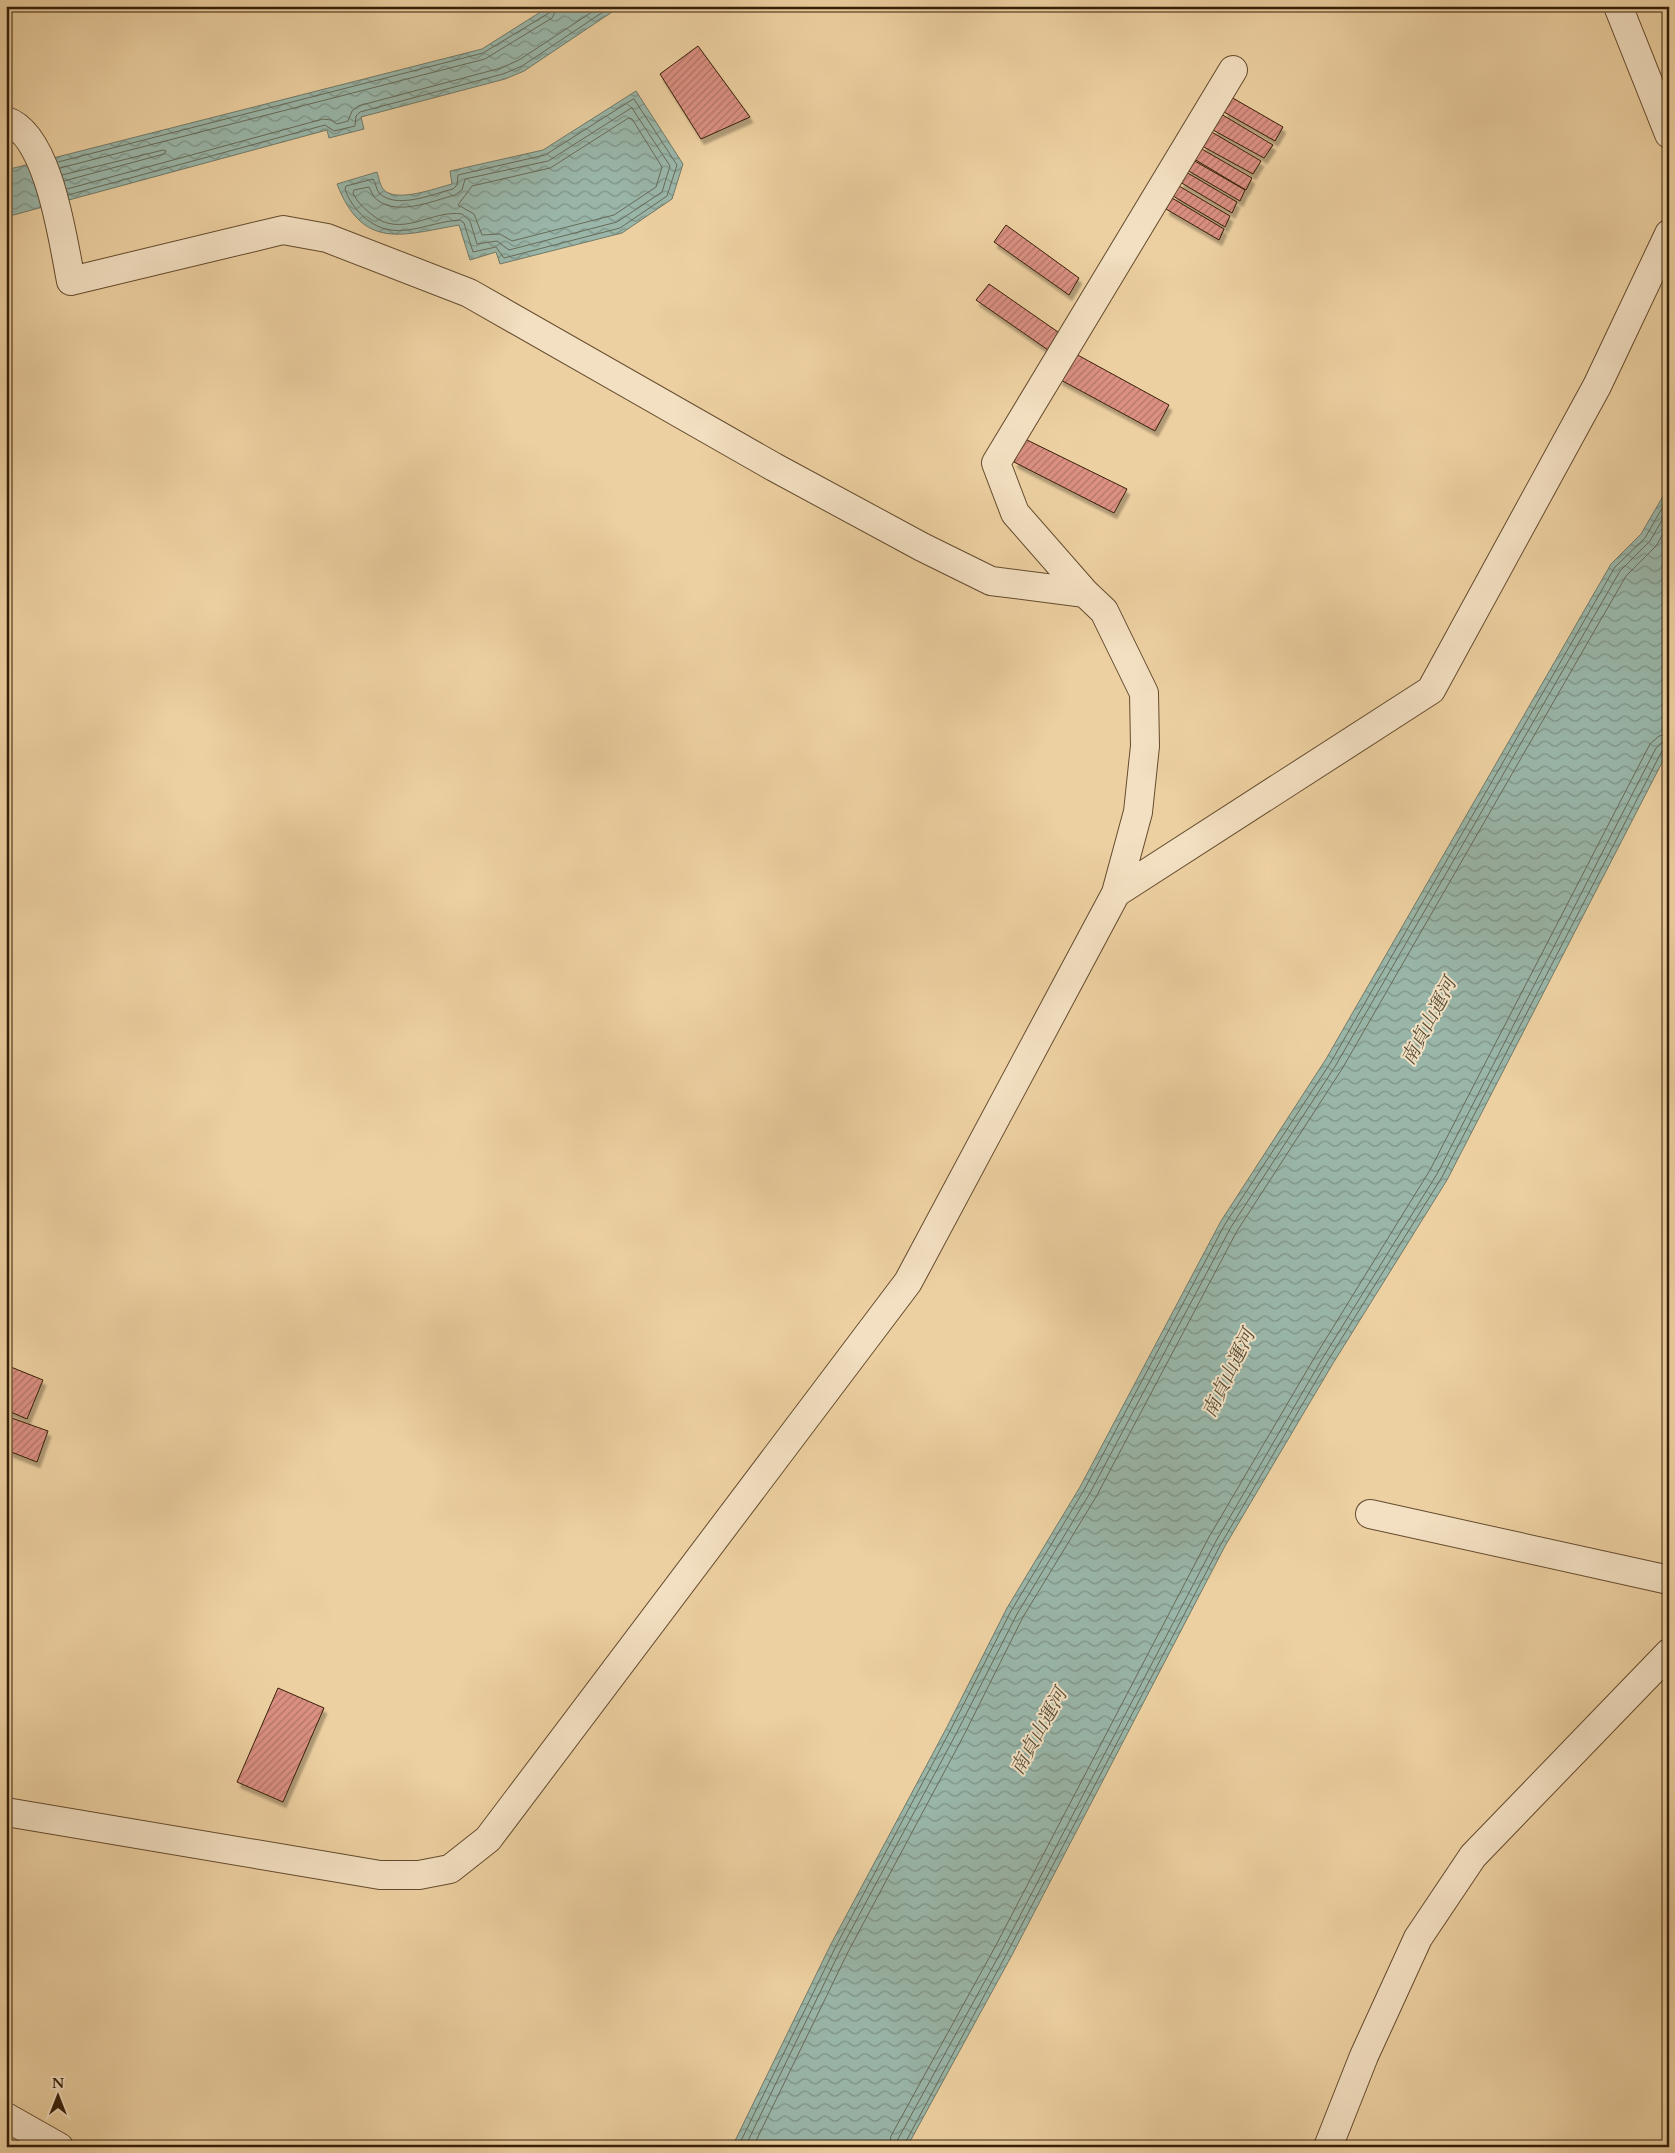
<svg xmlns="http://www.w3.org/2000/svg" width="1675" height="2153" viewBox="0 0 1675 2153" font-family="Cardo,'Noto Serif JP',serif">
<defs>
<pattern id="water-waves" width="16" height="10" patternUnits="userSpaceOnUse" patternTransform="scale(1.25)"><rect width="16" height="10" fill="#99b6a9"/><path d="M0 5q4-4 8 0t8 0" fill="none" stroke="#7e9388"/></pattern>
<pattern id="building-hatch" width="6" height="6" patternUnits="userSpaceOnUse" patternTransform="scale(1.25)"><rect width="6" height="6" fill="#db9082"/><path d="M-1 1l2-2M0 6l6-6M5 7l2-2" fill="none" stroke="#b27568"/></pattern>
<filter id="shadow"><feDropShadow dx="3" dy="5.5" stdDeviation="1" flood-color="#0004"/></filter>
</defs>
<rect width="100%" height="100%" fill="#edd0a1"/>
<filter id="stains"><feTurbulence type="fractalNoise" baseFrequency=".004" numOctaves="4"/><feColorMatrix values="0 0 0 0 .2 0 0 0 0 .09 0 0 0 0 .02 0 0 0 .5 -.17"/></filter>
<radialGradient id="worn" r=".72"><stop offset=".6" stop-color="#630" stop-opacity="0"/><stop offset="1" stop-color="#630" stop-opacity=".3"/></radialGradient>
<path fill="url(#water-waves)" stroke="#717a69" d="M 550,6 L 621,6 L 524,71 L 505,79 L 361,117 L 364,129 L 329,138 L 327,130 L 6,217 L 6,170 L 482,49 Z
M 636,91 L 683,164 L 672,199 L 622,233 L 500,264 L 496,252 L 470,260 L 459,225 C 402,235 363,251 337,184 L 377,172 C 379,178 380,186 384,190 C 397,203 436,188 452,184 L 450,171 L 543,150 Z
M 1669,486 L 1669,749 L 1447,1180 L 1332,1365 L 1225,1546 L 1012,1955 L 907,2147 L 732,2147 L 831,1944 L 947,1727 L 1007,1608 L 1080,1487 L 1221,1221 L 1326,1059 L 1611,564 L 1641,534 Z"/>
<g fill="none" stroke-linecap="round" stroke-linejoin="round">
<path stroke="#686a58" stroke-width="1" d="M 634,99 L 677,165 L 667,196 L 620,228 L 504,258 L 496,247 L 473,252 L 464,223 L 460,220 C 425,222 396,244 365,218 C 356,210 349,201 345,189 L 346,186 L 373,179 C 376,183 376,189 379,193 C 396,210 433,194 453,189 L 457,185 L 458,175 L 545,155 Z
M 632,108 L 670,166 L 662,192 L 617,222 L 509,250 L 497,241 L 477,244 L 470,221 L 462,214 C 432,209 401,240 371,214 C 364,208 357,202 353,193 L 354,190 L 369,187 C 371,190 372,194 374,197 C 394,218 432,201 455,195 L 462,190 L 465,179 L 548,161 Z
M 629,118 L 632,119 L 662,167 L 656,187 L 614,215 L 512,241 L 500,234 L 482,235 L 474,214 L 458,205 L 472,186 L 550,168 Z
M 58,162 L 483,53 L 549,13 L 551,6
M 60,168 L 485,59 L 552,18 L 558,6
M 62,175 L 163,150 L 166,151 L 164,154 L 64,181
M 67,189 L 323,119 L 331,120 L 337,124 L 348,121 L 352,111 L 358,106 L 501,68 L 519,60 L 601,6
M 68,195 L 325,125 L 334,131 L 355,126 L 356,116 L 360,112 L 503,74 L 522,66 L 612,6
M 738,2147 L 836,1946 L 951,1729 L 1011,1611 L 1084,1490 L 1225,1224 L 1331,1062 L 1615,567 L 1645,538 L 1669,496
M 745,2147 L 841,1949 L 957,1732 L 1017,1614 L 1090,1493 L 1231,1227 L 1336,1065 L 1620,571 L 1650,541 L 1669,508
M 753,2147 L 848,1952 L 964,1735 L 1023,1617 L 1096,1497 L 1237,1231 L 1342,1069 L 1626,576 L 1656,546 L 1669,524
M 889,2147 L 891,2136 L 995,1947 L 1209,1537 L 1316,1355 L 1430,1170 L 1650,744 L 1659,736 L 1669,734
M 896,2147 L 898,2139 L 1002,1950 L 1216,1541 L 1322,1359 L 1437,1174 L 1656,748 L 1662,743 L 1669,741
M 903,2147 L 1007,1953 L 1221,1544 L 1327,1362 L 1442,1177 L 1662,751 L 1669,748"/>
</g>
<path fill="url(#building-hatch)" stroke="#361f08" filter="url(#shadow)" d="M 698,46 L 750,117 L 701,139 L 660,74 Z
M 1231,97 L 1283,127 L 1275,141 L 1224,112 Z
M 1221,114 L 1273,145 L 1264,158 L 1213,130 Z
M 1210,131 L 1261,161 L 1253,174 L 1202,146 Z
M 1200,148 L 1252,178 L 1246,190 L 1194,159 Z
M 1193,160 L 1245,190 L 1240,201 L 1187,170 Z
M 1186,172 L 1237,202 L 1232,213 L 1180,182 Z
M 1179,186 L 1230,216 L 1225,227 L 1173,196 Z
M 1172,198 L 1224,229 L 1219,240 L 1166,209 Z
M 1006,225 L 1079,278 L 1069,295 L 994,242 Z
M 989,284 L 1058,332 L 1048,350 L 976,300 Z
M 1074,353 L 1169,405 L 1155,431 L 1059,379 Z
M 1025,439 L 1127,489 L 1114,513 L 1014,462 Z
M 6,1365 L 43,1380 L 27,1419 L 6,1410 Z
M 6,1416 L 48,1431 L 37,1462 L 6,1450 Z
M 278,1688 L 324,1708 L 283,1802 L 237,1782 Z"/>
<g fill="none" stroke-linecap="round" stroke-linejoin="round">
<g stroke="#644b2e" stroke-width="30">
<path id="minor" d="M 1618,6 L 1669,134
M 6,121 C 49,134 63,241 71,281 L 283,230 L 327,238 L 469,293 L 774,467 L 922,547 L 991,581 L 1085,593
M 1116,893 L 1431,690 L 1597,386 L 1669,234
M 1370,1514 L 1669,1580
M 6,1812 L 380,1875 L 419,1875 L 450,1869 L 488,1839 L 908,1282 L 1116,893 L 1138,812 L 1145,746 L 1144,693 L 1104,611 L 1085,593 L 1015,513 L 996,463 L 1233,70
M 6,2117 L 59,2147
M 1328,2147 L 1364,2056 L 1418,1938 L 1473,1856 L 1669,1653"/>
</g>
<use href="#minor" stroke="#f3e0c2" stroke-width="28"/>
</g>
<g text-anchor="middle" stroke-width="4" stroke-linejoin="round" paint-order="stroke">
<g font-size="19" font-style="italic" fill="#544c38" stroke="#f3e0c2">
<text transform="translate(1428 1021) rotate(-62)" y="7">南貞山運河</text>
<text transform="translate(1228 1373) rotate(-64)" y="7">南貞山運河</text>
<text transform="translate(1038 1731) rotate(-61)" y="7">南貞山運河</text>
</g>
</g>
<rect width="1675" height="2153" fill="none" stroke="#edd0a1" stroke-width="25"/>
<rect x="8" y="8" width="1660" height="2138" fill="none" stroke="#361f08" stroke-width="2.5"/>
<rect x="12" y="12" width="1650" height="2128" fill="none" stroke="#361f08"/>
<g transform="translate(58 2096)" stroke="#f3e0c2" stroke-width="4" paint-order="stroke">
<path d="M0-4L9 19L0 12L-9 19Z" fill="#361f08"/>
<text y="-8" font-size="14" font-weight="bold" text-anchor="middle" fill="#361f08">N</text>
</g>
<rect width="100%" height="100%" filter="url(#stains)"/>
<rect width="100%" height="100%" fill="url(#worn)"/>
</svg>
